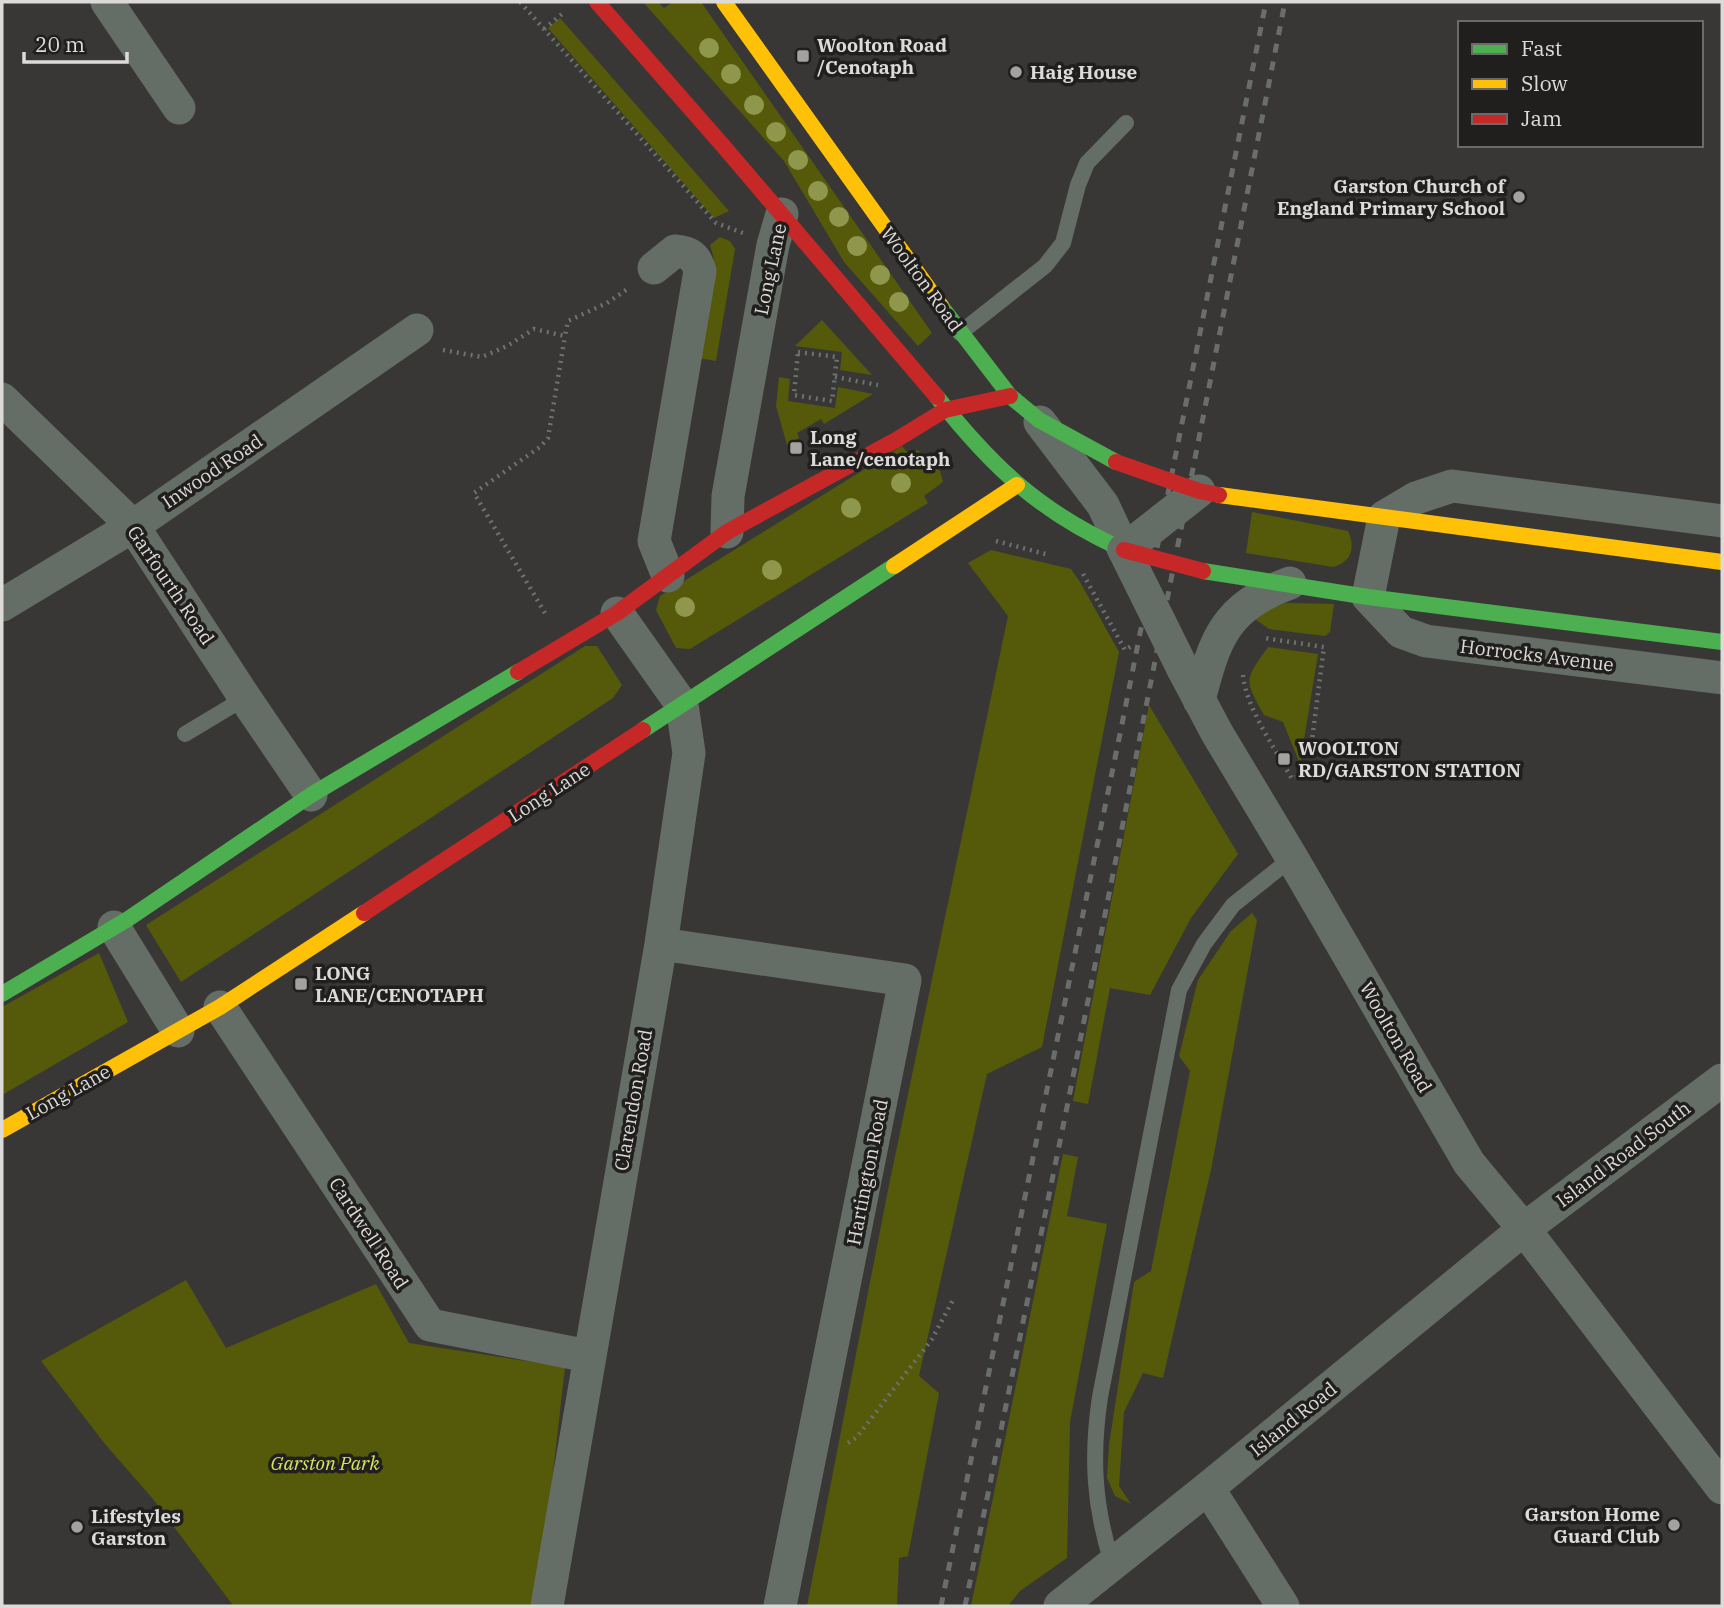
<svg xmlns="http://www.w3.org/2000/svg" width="1724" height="1608" viewBox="0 0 1724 1608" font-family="'IBM Plex Serif',serif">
<rect width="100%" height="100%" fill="#393736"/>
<path fill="#545a09" d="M 643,2 L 658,2 L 664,8 L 673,2 L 701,2 L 932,333 L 918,346 L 844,262 L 784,161 Z
M 560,18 L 729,211 L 714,218 L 548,28 Z
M 720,237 L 730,241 L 735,249 L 716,361 L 698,358 L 714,259 L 710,245 Z
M 822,320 L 872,375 L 840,370 L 842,352 L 795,346 Z
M 779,377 L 790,379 L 788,401 L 835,408 L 838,387 L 873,394 L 824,424 L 821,419 L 797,433 L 799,438 L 787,445 L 776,406 Z
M 902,446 L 910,456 L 917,450 C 936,460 938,461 943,482 L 924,496 L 928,503 L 690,649 L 676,648 L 656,610 L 660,596 Z
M 1252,512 L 1348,531 C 1356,548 1351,562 1333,567 L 1246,553 Z
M 991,550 L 1071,569 L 1080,582 L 1119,652 L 1042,1047 L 987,1074 L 919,1376 L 939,1393 L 908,1556 L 899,1558 L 897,1606 L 807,1606 L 888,1190 L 1008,616 L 968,563 Z
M 1286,603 L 1334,604 L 1330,632 L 1325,636 L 1269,629 L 1255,619 L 1263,611 Z
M 585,646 L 597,646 L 622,685 L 613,698 L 181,982 L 146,925 Z
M 1268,647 L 1318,654 L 1300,764 L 1283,722 L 1264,715 C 1244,679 1244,681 1268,647 Z
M 1149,705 L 1238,854 L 1191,918 L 1150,995 L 1110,988 L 1088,1104 L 1073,1101 Z
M 1252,913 L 1257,920 L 1212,1165 L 1163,1378 L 1143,1373 L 1124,1412 L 1119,1486 L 1131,1504 L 1115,1496 L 1107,1478 L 1109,1445 L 1134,1282 L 1151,1271 L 1190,1071 L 1179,1056 L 1198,980 L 1231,931 Z
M 99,953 L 128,1022 L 2,1095 L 2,1007 Z
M 1063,1154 L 1078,1157 L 1067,1216 L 1107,1224 L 1070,1422 L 1067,1558 L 1020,1591 L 1008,1606 L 971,1606 Z
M 186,1280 L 226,1348 L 376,1284 L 409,1343 L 565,1367 L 538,1606 L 229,1606 L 232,1604 L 153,1499 L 105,1444 L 41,1361 Z"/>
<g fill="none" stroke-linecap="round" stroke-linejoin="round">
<path stroke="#6c726d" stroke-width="4.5" stroke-dasharray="2 5" stroke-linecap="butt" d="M 520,2 L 716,223 L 743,233
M 544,29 L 562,14
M 443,350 L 482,357 L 507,346 L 534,329 L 565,336 L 568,321 L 607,303 L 629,288
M 798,352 L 837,357 L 832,401 L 794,395 Z
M 835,377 L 878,385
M 996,541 L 1049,555
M 1083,574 L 1125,650 L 1133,645
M 545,613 L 474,493 L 540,447 L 548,438 L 565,336
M 1243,675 C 1246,708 1276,750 1292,779 L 1308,771 L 1324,647 L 1264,638
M 848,1443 L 857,1437 L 932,1339 L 954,1298"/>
<path stroke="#646e66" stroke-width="16" d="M 960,333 L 1045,266 L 1063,243 L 1078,185 L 1087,163 L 1126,123
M 185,734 L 245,698
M 1112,1563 C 1094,1506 1091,1457 1100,1397 L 1179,990 L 1204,944 L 1233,905 L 1292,858"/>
<path stroke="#646e66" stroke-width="33" d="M 107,2 L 179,108
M 654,268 L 675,251 C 690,252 696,257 700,271 L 654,541 L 668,576
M 2,399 L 133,526 L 245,698 L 311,795
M 1040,422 L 1103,505 L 1124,550
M 1722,521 L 1452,486 L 1416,498 L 1384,517 L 1368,597 L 1401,632 L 1426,641 L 1722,678
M 727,532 L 728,496 L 773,245 L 782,214
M 2,605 L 133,526 L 417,330
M 1183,669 L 1217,733 L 1292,858 L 1469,1163 L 1524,1229 L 1722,1488
M 1199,700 C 1215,638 1225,607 1290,583
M 114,927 L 178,1031
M 661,944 L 905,980 L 780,1606
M 220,1007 L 430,1325 L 588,1356
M 1208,1488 L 1283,1606
M 547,1606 L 661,944 L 689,753 L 682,705 L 617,613
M 1060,1606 L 1208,1488 L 1524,1229 L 1722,1080"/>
<path stroke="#4caf50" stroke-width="16" d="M 941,306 L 1010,396 L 1039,420 L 1116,462
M 937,397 C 992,467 1041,513 1124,550
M 1203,571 L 1368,597 L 1722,642
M 643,730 L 894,566
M 2,994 L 128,919 L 311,795 L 518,672"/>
<path stroke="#ffc107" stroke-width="16" d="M 724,2 L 941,306
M 1219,495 L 1722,562
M 894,566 L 1017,485
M 2,1130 L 220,1007 L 364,913"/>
<path stroke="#c62828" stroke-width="16" d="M 597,2 L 725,148 L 937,397
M 518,672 L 617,613 L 727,532 L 896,440 L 945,410 L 1010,396
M 364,913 L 643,730"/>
<path stroke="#6a6e6b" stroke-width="5" stroke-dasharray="9 9" stroke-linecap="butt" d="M 941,1606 L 1122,724 L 1266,2
M 965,1606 L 1067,1107 L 1285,2"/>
<path stroke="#646e66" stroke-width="33" d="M 1183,669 L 1124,550 L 1199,491"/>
<path stroke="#c62828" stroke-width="16" d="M 1116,462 L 1199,491 L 1219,495
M 1124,550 L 1203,571"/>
</g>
<g fill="#8f974d">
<circle cx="709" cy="48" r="10"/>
<circle cx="731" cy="74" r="10"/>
<circle cx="754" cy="105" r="10"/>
<circle cx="776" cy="132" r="10"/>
<circle cx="798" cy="160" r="10"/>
<circle cx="818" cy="191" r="10"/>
<circle cx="839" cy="217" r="10"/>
<circle cx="857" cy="246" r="10"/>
<circle cx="880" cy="275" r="10"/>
<circle cx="899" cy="302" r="10"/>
<circle cx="901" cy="483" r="10"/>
<circle cx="851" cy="508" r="10"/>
<circle cx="772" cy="570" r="10"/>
<circle cx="685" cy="607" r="10"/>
</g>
<g fill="#a4a2a1" stroke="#201f1e" stroke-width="2.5">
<rect x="796" y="49" width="14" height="14" rx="3.5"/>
<circle cx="1016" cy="72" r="7"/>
<circle cx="1519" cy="197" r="7"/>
<rect x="789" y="441" width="14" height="14" rx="3.5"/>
<rect x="1277" y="752" width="14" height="14" rx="3.5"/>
<rect x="294" y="977" width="14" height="14" rx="3.5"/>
<circle cx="1674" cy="1525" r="7"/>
<circle cx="77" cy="1527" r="7"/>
</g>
<g text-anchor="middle" stroke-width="7" stroke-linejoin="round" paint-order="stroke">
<g font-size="19" font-weight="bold" fill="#dddbda" stroke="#201f1e" text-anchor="start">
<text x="817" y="52">Woolton Road<tspan x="817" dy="22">/Cenotaph</tspan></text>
<text x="1030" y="79">Haig House</text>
<text x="1505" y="193" text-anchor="end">Garston Church of<tspan x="1505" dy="22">England Primary School</tspan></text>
<text x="810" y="444">Long<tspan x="810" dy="22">Lane/cenotaph</tspan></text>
<text x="1298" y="755">WOOLTON<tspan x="1298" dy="22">RD/GARSTON STATION</tspan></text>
<text x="315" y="980">LONG<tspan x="315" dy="22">LANE/CENOTAPH</tspan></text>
<text x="1660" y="1521" text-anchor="end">Garston Home<tspan x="1660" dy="22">Guard Club</tspan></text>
<text x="91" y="1523">Lifestyles<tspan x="91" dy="22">Garston</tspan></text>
</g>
<g font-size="19" fill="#dddbda" stroke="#201f1e">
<text transform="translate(770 269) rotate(-78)" y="7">Long Lane</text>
<text transform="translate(922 279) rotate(54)" y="7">Woolton Road</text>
<text transform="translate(212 471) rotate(-34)" y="7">Inwood Road</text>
<text transform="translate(171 585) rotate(56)" y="7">Garfourth Road</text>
<text transform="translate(1537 655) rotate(7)" y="7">Horrocks Avenue</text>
<text transform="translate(549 792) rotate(-33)" y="7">Long Lane</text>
<text transform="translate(1396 1037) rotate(60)" y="7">Woolton Road</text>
<text transform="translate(68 1092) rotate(-29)" y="7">Long Lane</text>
<text transform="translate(633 1100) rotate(-80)" y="7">Clarendon Road</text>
<text transform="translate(1623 1154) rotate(-37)" y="7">Island Road South</text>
<text transform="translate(867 1172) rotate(-79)" y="7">Hartington Road</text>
<text transform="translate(369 1233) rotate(57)" y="7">Cardwell Road</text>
<text transform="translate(1293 1419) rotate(-39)" y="7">Island Road</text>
</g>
<g font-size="19" font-style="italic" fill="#d6e660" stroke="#201f1e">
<text x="325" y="1470">Garston Park</text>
</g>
</g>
<rect width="1724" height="1608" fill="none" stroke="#dddbda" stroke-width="7"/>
<rect x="1458" y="21" width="245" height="126" fill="#201f1e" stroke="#6c6a69" stroke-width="2"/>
<rect x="1472" y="44" width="35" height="10" fill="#4caf50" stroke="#6c6a69" stroke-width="2"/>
<text x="1521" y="56" font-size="21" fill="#dddbda">Fast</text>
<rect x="1472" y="79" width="35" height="10" fill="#ffc107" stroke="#6c6a69" stroke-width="2"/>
<text x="1521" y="91" font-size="21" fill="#dddbda">Slow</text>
<rect x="1472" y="114" width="35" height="10" fill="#c62828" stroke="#6c6a69" stroke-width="2"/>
<text x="1521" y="126" font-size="21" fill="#dddbda">Jam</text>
<path d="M24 52v10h103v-10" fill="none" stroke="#dddbda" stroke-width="3.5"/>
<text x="35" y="52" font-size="21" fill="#dddbda" stroke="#201f1e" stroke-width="5" paint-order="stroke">20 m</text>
</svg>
